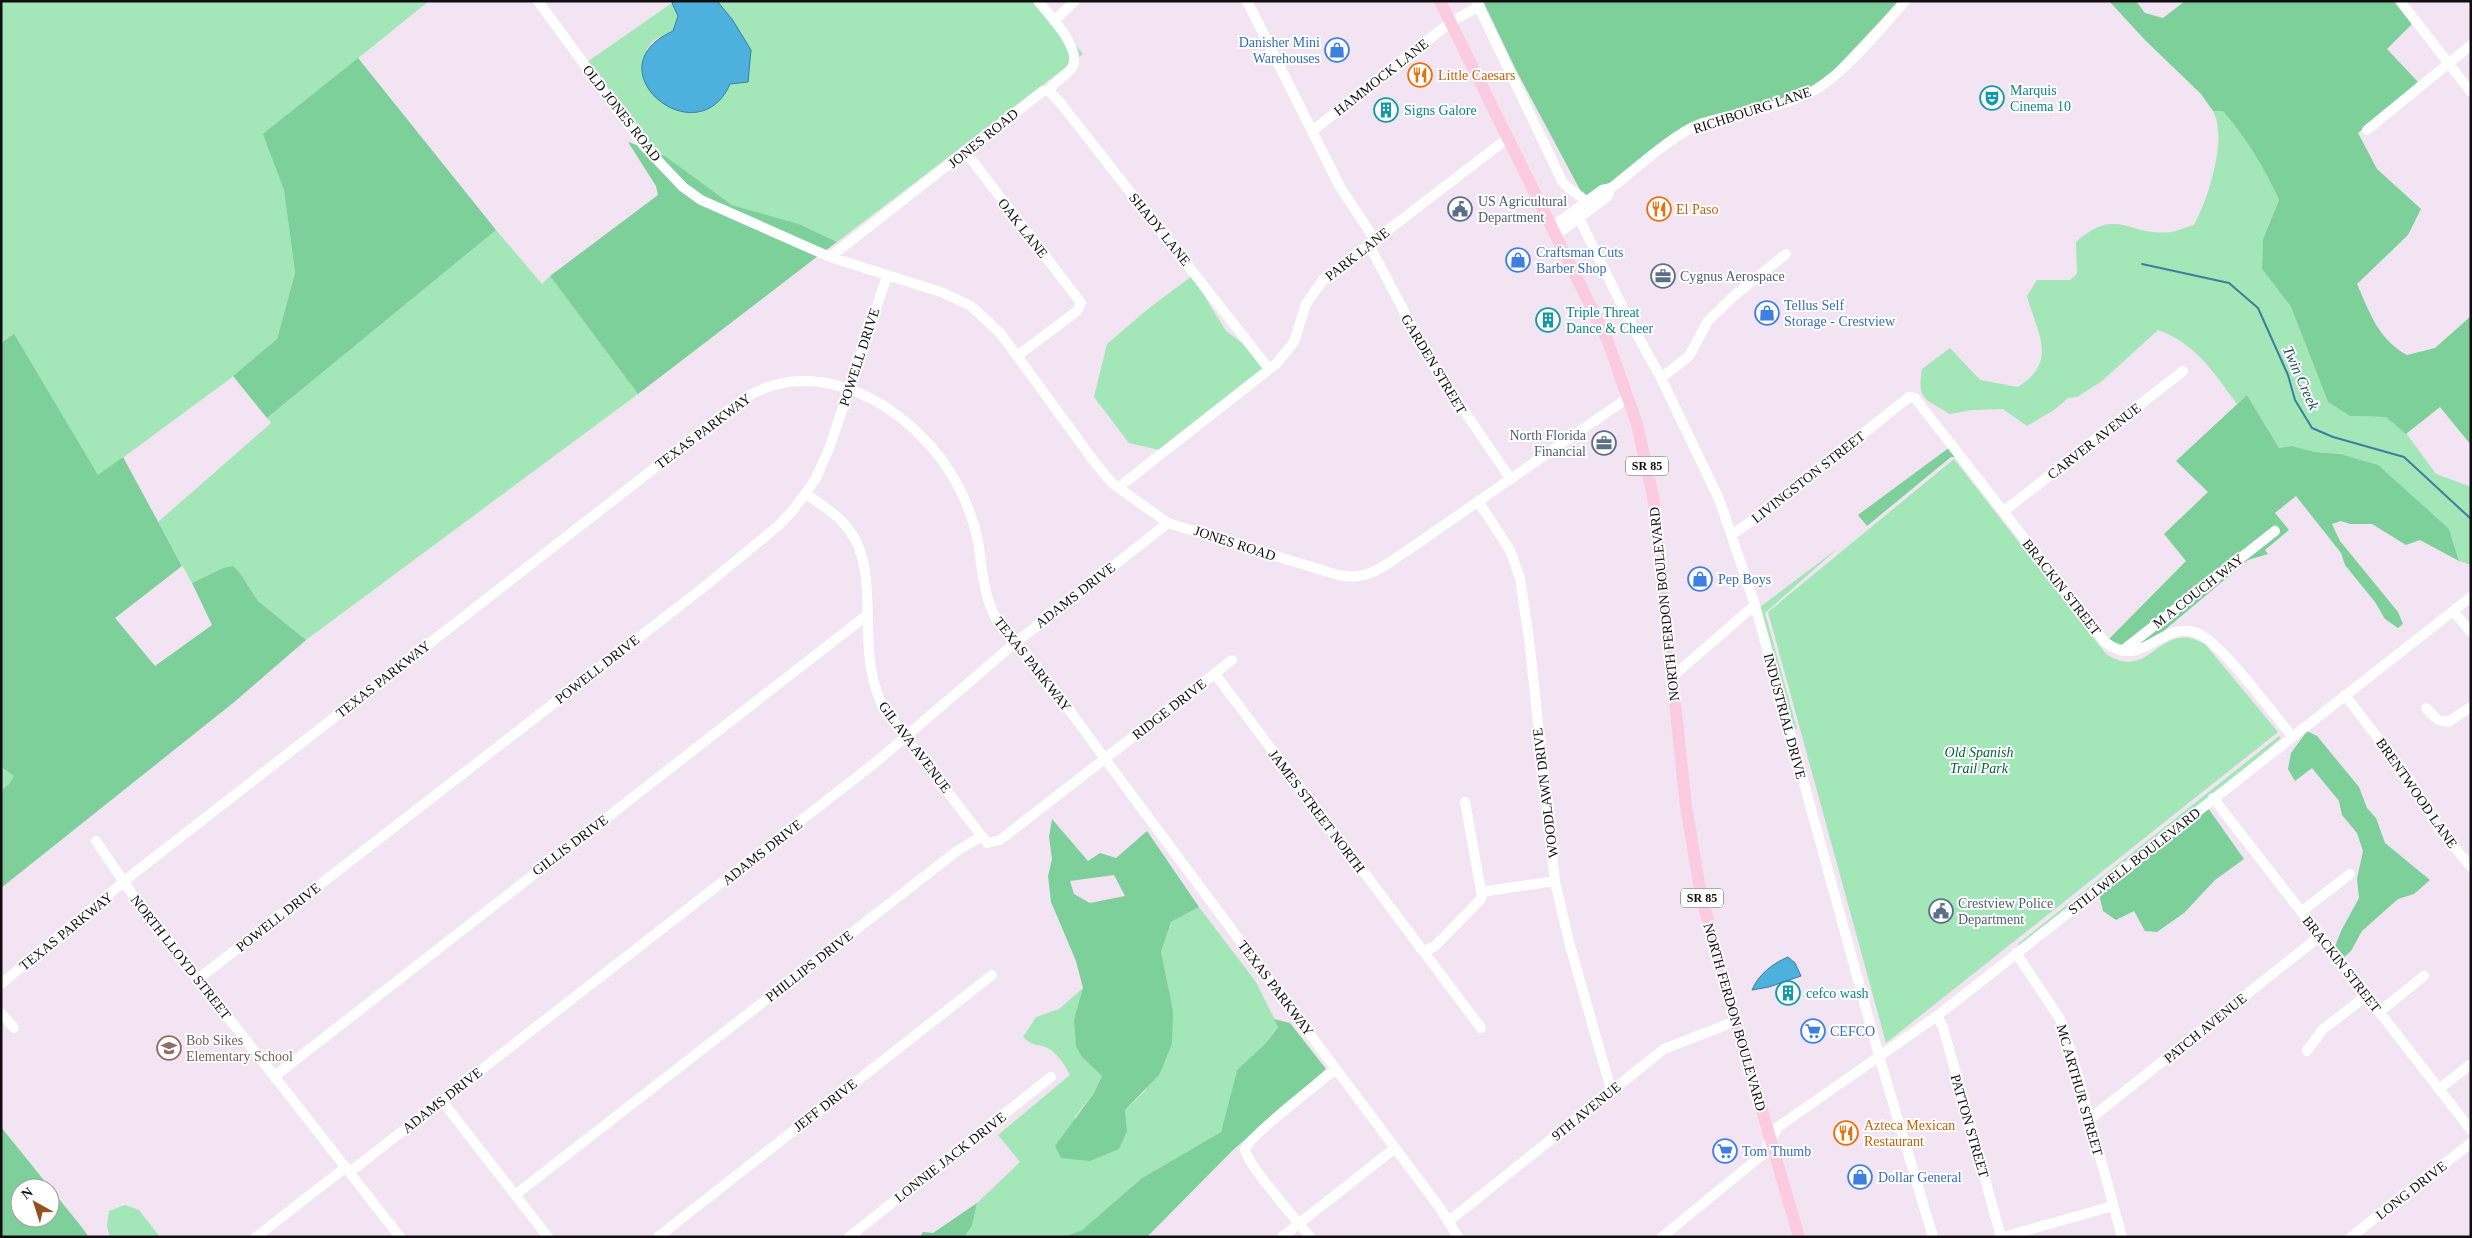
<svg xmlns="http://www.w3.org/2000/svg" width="2472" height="1238" viewBox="0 0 2472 1238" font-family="'Times New Roman',serif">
<rect width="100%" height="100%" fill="#f2e4f2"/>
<path fill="#a3e6b8" d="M 1,1 L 429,1 L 264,134 L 284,190 L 295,273 L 277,339 L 231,378 L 98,476 L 14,335 L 1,343 Z
M 717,1 L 1040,1 L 1083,54 L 837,242 L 799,224 L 732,205 L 665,156 L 654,152 L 587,62 L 672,3 L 678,16 L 673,31 L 654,40 L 646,50 L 699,113 L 716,105 L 730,84 L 732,19 Z
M 2213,111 L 2223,111 C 2246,138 2264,167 2279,200 L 2263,239 L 2262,269 L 2291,307 L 2328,402 L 2350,416 L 2386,417 L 2406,433 L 2436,474 L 2469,486 L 2471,489 L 2471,565 L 2459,561 L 2449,529 L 2340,454 L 2315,452 L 2292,446 L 2279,448 L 2247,395 L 2237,404 C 2213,372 2197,344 2158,330 L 2102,381 L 2077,397 L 2068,398 L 2054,410 L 2027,426 L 2003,409 L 1972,410 L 1950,414 C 1925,398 1917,401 1922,369 L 1950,348 L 1980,380 L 2018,387 C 2059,361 2037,333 2027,296 L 2037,280 L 2070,280 L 2077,274 L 2076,242 C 2117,205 2128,237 2171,232 C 2178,231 2186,227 2194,225 C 2208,200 2228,138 2213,111 Z
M 496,230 L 542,284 L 550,276 L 638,394 L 306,640 L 258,601 L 240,573 L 223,568 L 192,583 L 158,522 L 271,423 L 267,418 Z
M 1192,276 L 1226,331 L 1249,348 L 1263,368 L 1159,450 L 1129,443 L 1094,397 L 1107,344 L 1148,309 Z
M 1954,459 L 2106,654 C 2146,680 2155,633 2190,638 C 2195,639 2200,642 2205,644 L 2278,732 L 1886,1043 L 1768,612 Z
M 1837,549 L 1765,613 L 1797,729 L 1792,730 L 1760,607 Z
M 2279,736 L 2281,738 C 2197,810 2107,877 2019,946 L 2018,944 Z
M 1,767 L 14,776 L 9,784 L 1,790 Z
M 1199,907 L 1256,982 L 1278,1026 L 1266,1043 L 1237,1070 L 1221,1132 L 1142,1178 L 1082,1230 L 1064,1237 L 964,1237 L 972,1226 L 977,1203 L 1020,1162 L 998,1135 L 1070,1075 C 1065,1065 1055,1050 1045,1047 C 1034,1043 1033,1046 1023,1037 L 1036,1017 L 1059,1009 L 1083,988 L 1074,1019 L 1082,1057 L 1102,1076 L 1094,1093 L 1074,1118 L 1127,1131 L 1125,1110 L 1146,1090 L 1164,970 L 1161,952 L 1171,922 Z
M 125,1205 L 139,1210 L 160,1237 L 110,1237 L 107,1226 L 109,1211 Z"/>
<path fill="#7dd099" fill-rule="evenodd" d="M 1483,1 L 1899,1 L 1832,72 L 1810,88 L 1780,99 L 1719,114 L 1586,201 L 1516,70 Z
M 2109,1 L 2136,1 L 2145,13 L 2163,18 L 2185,1 L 2396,1 L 2413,23 L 2387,49 L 2418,82 L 2358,133 L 2377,169 L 2421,209 L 2408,235 L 2357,284 C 2370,313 2378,339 2407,355 L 2435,348 L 2471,316 L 2471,445 L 2440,407 L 2406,434 L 2386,417 L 2350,416 L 2328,402 L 2291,307 L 2262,269 L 2263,239 L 2279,200 C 2264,167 2246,138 2223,111 L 2213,111 L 2201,94 L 2145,40 Z
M 358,58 L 496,230 L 267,418 L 233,376 L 277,339 L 295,273 L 284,190 L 263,134 Z
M 628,142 L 639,146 L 681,189 L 818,256 L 638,394 L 550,276 L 658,195 L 656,186 Z
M 654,152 L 665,156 L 732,205 L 799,224 L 837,242 L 825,251 L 703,196 L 685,184 Z
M 14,334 L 98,475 L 123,457 L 182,566 L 115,618 L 155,666 L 212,625 L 192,583 L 223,568 L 233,566 L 240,573 L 258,601 L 306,640 L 233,703 L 1,888 L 1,790 L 9,784 L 14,776 L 1,767 L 1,343 Z
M 2247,395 L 2279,448 L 2292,446 L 2315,452 L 2340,454 L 2378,465 L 2449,529 L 2459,561 L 2420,540 L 2406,545 L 2372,524 L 2350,524 L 2341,521 L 2332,524 L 2340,541 L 2398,612 L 2403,624 L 2398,628 L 2385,619 L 2375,602 L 2345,565 L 2341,553 L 2296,496 L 2275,513 L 2289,530 L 2265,550 L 2268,554 L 2248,560 L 2160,634 L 2133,648 L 2280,532 L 2275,525 L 2120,647 L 2108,640 L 2186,561 L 2164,534 L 2208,492 L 2176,461 Z
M 1950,447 L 1956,457 L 1951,457 L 1867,526 L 1858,515 Z
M 2307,731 L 2317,736 L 2359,787 L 2367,808 L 2376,818 L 2385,843 L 2430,880 L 2414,894 L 2398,899 L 2362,931 L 2351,951 L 2342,959 L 2334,949 L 2341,931 L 2359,898 L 2357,879 L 2363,851 L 2357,833 L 2342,815 L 2339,801 L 2312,768 L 2295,781 L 2288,769 L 2291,753 Z
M 2208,808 L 2244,859 L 2215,880 L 2184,913 L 2157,932 L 2145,931 L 2134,911 L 2116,920 L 2103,911 L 2099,894 Z
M 1052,819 L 1088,861 L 1100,853 L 1116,858 L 1147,831 L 1199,907 L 1171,922 L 1161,952 L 1173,1011 L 1172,1044 L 1159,1075 L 1125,1110 L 1127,1131 L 1119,1149 L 1090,1161 L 1061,1158 L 1055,1146 L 1094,1093 L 1102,1076 L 1082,1057 L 1076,1046 L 1074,1019 L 1083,988 L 1076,961 L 1051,902 L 1048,876 L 1052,859 L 1049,837 ZM 1114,875 L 1125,896 L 1090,903 L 1074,894 L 1070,881 Z
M 1274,1019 L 1290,1023 L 1326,1069 L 1233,1150 L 1147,1237 L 1064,1237 L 1082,1230 L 1142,1178 L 1221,1132 L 1237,1070 L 1266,1043 L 1278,1027 Z
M 1,1127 L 80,1225 L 89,1237 L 1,1237 ZM 20,1188 L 50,1188 L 50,1218 L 20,1218 Z
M 977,1203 L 972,1226 L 964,1237 L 920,1237 L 923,1232 L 933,1233 Z"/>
<path fill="#4db0dd" stroke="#3b7fa0" d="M 675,1 L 717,1 L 732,19 L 751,50 L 748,82 L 730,84 C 698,158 589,69 673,31 L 678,16 L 672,3 Z
M 1788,957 L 1795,963 L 1801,976 L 1769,987 L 1752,990 C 1758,975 1773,963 1788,957 Z"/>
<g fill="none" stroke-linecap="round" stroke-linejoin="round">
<path stroke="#3b7fa0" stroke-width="2" d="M 2142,264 L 2229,283 L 2258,308 L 2288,375 L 2295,400 L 2312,428 L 2333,437 L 2404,457 L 2471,519"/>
<path stroke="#fff" stroke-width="10" d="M 538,1 L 644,146 L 683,187 L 701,200 L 830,257 L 941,292 L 971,306 L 1001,334 L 1096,464 L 1113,484 L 1168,523 L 1338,575 C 1360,580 1374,573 1392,561 L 1629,397
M 1038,1 C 1049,15 1085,51 1071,69 C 1064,78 1054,81 1049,91
M 1247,1 L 1340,187 L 1375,240
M 1476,1 L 1562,181 C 1569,191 1579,193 1586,202
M 2400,1 L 2471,92
M 1054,21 L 1075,1
M 1049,91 L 1062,105 L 1269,369
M 2367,130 L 2471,45
M 1312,131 L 1451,22 L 1478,7
M 965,151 L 1081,303 L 1077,311 L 1017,356
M 1579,218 L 1629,320 L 1661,378 L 1719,499 L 1755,605 L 1879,1056 L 1933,1237
M 1552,227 L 1602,190 L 1611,188 C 1636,169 1672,135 1700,124 C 1737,111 1779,110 1813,91 C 1845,73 1880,29 1905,1
M 1556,235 L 1607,197 L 1611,188
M 1369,245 L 1432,364 L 1510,478
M 830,257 L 1043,91 L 1049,91
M 1661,378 L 1689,356 L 1708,321 L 1734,296 L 1786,254
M 1119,487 L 1276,364 L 1294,342 L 1306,304 L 1323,280 L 1508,138
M 806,494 C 822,505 838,515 850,531 C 884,578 851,657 887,713 L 987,843 L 1000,840 L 1232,660
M 1478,501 L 1510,550 L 1520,578 L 1529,639 L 1555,881 L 1569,942 L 1611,1090
M 2004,511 L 2183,371
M 1733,534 L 1770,508 L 1909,397 L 1915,398 L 2105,642 C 2144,671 2159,620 2197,633 C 2220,641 2273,714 2292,736
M 2453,611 L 2471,632
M 2122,651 L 2275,531
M 1215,674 L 1481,1028
M 1673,676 L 1755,605
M 2345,695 L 2410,780 L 2439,829 L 2471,867
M 2426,708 L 2438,720 L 2448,722 L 2471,707
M 2213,798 L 2471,1130
M 96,841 L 137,901 L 400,1237
M 1481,892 L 1555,881
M 2301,912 L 2350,874
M 1420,948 L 1427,950 L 1435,946 L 1480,900 L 1482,896 L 1465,802
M 2016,953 L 2060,1019 L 2073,1058 L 2122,1237
M 198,979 L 704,587 L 778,526 L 794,509 L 815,480 L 829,449 L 887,276
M 1,984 L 137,871 L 742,400 C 802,360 875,389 922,437 C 950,465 970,502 978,541 C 983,572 983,601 1002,628 C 1009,638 1018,644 1026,653 C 1053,687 1079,723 1105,759 C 1216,909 1328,1059 1440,1208 L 1458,1237
M 2379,1012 L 2424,976
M 1,1013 L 14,1028
M 1937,1016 L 1943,1027 L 2001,1237
M 2307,1051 L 2322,1030 L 2366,996
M 275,1076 L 867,615
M 2439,1089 L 2471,1064
M 442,1101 L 548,1237
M 2090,1119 L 2320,936
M 350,1172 L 876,762 L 1015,643 L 1168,523
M 515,1195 L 957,851 L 982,836
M 1449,1221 L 1664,1049 L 1736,1021
M 256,1237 L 346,1167
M 658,1237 L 992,975
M 849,1237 L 1051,1077
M 1282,1237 L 1395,1148
M 1310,1237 C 1299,1223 1245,1162 1245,1149 C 1249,1137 1322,1080 1336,1069
M 1662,1237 L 1762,1155 L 1778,1127 L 1937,1016 L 2471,597
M 2003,1237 L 2113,1206
M 2351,1237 L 2471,1143"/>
<path stroke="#fdcbdf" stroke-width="12" d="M 1440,1 L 1607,339 L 1637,424 L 1653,496 L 1686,806 L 1701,895 L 1728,994 L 1799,1237"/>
</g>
<defs>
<g id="shop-ring" transform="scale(1.25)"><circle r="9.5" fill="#fff" stroke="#3f7fe0" stroke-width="1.5"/><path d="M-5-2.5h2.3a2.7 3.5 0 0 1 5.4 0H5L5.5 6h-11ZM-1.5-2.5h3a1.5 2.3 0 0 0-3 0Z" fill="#3f7fe0"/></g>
<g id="restaurant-ring" transform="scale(1.25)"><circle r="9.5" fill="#fff" stroke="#e8710a" stroke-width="1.5"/><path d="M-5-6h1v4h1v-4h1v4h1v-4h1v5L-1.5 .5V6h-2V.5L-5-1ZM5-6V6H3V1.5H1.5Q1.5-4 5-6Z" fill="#e8710a"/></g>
<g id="theatre-ring" transform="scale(1.25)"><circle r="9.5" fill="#fff" stroke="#0f9aa8" stroke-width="1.5"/><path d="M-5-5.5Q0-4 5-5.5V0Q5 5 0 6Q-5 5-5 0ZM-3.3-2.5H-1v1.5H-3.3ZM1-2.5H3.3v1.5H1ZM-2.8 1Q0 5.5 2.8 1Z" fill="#0f9aa8"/></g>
<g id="building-ring" transform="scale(1.25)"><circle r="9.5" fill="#fff" stroke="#0f9aa8" stroke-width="1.5"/><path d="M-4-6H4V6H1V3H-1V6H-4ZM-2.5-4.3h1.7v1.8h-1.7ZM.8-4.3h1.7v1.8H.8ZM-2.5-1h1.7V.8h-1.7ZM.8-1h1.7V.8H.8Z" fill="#0f9aa8"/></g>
<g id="civic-ring" transform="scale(1.25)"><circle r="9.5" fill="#fff" stroke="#5c6f8a" stroke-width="1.5"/><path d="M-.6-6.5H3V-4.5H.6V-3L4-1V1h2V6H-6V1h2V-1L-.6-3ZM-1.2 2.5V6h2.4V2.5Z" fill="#5c6f8a"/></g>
<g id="office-ring" transform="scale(1.25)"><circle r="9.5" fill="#fff" stroke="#5c6f8a" stroke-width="1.5"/><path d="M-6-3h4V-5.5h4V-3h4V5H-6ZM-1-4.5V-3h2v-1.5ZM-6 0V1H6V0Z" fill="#5c6f8a"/></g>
<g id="supermarket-ring" transform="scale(1.25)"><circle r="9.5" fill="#fff" stroke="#3f7fe0" stroke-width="1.5"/><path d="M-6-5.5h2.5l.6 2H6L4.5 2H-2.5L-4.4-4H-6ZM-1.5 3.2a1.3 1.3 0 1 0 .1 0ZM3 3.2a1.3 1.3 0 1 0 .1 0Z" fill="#3f7fe0"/></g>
<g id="school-ring" transform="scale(1.25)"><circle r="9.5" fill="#fff" stroke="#8d6e63" stroke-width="1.5"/><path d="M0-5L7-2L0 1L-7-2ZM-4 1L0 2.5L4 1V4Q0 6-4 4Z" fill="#8d6e63"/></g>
</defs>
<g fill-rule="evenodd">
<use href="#shop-ring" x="1337" y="50"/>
<use href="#restaurant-ring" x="1420" y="75"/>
<use href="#theatre-ring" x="1992" y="98"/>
<use href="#building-ring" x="1386" y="110"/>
<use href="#civic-ring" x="1460" y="209"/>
<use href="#restaurant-ring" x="1659" y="209"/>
<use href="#shop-ring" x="1518" y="260"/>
<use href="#office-ring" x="1663" y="276"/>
<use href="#shop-ring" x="1767" y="313"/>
<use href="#building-ring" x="1548" y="320"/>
<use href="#office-ring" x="1604" y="443"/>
<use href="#shop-ring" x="1700" y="579"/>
<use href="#civic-ring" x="1941" y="911"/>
<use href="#building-ring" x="1788" y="993"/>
<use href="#supermarket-ring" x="1813" y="1031"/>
<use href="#school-ring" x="169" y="1048"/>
<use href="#restaurant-ring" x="1846" y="1133"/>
<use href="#supermarket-ring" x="1725" y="1151"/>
<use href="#shop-ring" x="1860" y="1177"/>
</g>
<g text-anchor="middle" stroke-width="4" stroke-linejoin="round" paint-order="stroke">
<g fill="#fff" stroke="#595659" stroke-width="1">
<rect x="1626" y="456.5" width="42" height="19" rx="4"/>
<rect x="1681" y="888.5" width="42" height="19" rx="4"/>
</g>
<g font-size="12" font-weight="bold" fill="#120d12">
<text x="1647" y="470">SR 85</text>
<text x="1702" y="902">SR 85</text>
</g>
<g font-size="14" fill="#366cbe" stroke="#fff" text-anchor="start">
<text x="1320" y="47" text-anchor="end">Danisher Mini<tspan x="1320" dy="16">Warehouses</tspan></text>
<text x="1536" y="257">Craftsman Cuts<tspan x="1536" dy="16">Barber Shop</tspan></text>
<text x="1784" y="310">Tellus Self<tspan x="1784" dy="16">Storage - Crestview</tspan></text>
<text x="1718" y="584">Pep Boys</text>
<text x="1830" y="1036">CEFCO</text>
<text x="1742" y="1156">Tom Thumb</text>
<text x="1878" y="1182">Dollar General</text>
</g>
<g font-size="14" fill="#c56008" stroke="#fff" text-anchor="start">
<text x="1438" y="80">Little Caesars</text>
<text x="1676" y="214">El Paso</text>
<text x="1864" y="1130">Azteca Mexican<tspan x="1864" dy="16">Restaurant</tspan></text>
</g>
<g font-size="14" fill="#120d12" stroke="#fff">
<text transform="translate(1381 77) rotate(-38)" y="5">HAMMOCK LANE</text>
<text transform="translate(1752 110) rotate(-18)" y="5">RICHBOURG LANE</text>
<text transform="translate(622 113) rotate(52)" y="5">OLD JONES ROAD</text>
<text transform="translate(983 138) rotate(-39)" y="5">JONES ROAD</text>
<text transform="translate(1023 228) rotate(52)" y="5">OAK LANE</text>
<text transform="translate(1160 229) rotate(51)" y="5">SHADY LANE</text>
<text transform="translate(1357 254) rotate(-38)" y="5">PARK LANE</text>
<text transform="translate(859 357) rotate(-72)" y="5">POWELL DRIVE</text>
<text transform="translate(1434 364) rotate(59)" y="5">GARDEN STREET</text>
<text transform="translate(703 431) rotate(-37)" y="5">TEXAS PARKWAY</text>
<text transform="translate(2094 441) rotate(-38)" y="5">CARVER AVENUE</text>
<text transform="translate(1808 477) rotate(-38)" y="5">LIVINGSTON STREET</text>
<text transform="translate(1235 543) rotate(18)" y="5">JONES ROAD</text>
<text transform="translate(2062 587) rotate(52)" y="5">BRACKIN STREET</text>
<text transform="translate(2198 591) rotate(-38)" y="5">M A COUCH WAY</text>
<text transform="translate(1075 595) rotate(-38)" y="5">ADAMS DRIVE</text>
<text transform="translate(1664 604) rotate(-96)" y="5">NORTH FERDON BOULEVARD</text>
<text transform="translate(1033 664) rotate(52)" y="5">TEXAS PARKWAY</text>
<text transform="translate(597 669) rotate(-38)" y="5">POWELL DRIVE</text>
<text transform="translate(383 679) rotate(-38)" y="5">TEXAS PARKWAY</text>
<text transform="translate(1169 709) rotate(-38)" y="5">RIDGE DRIVE</text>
<text transform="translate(1785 716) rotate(75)" y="5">INDUSTRIAL DRIVE</text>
<text transform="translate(915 747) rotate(53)" y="5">GIL AVA AVENUE</text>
<text transform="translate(1545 793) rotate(-97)" y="5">WOODLAWN DRIVE</text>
<text transform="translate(2417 793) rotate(55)" y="5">BRENTWOOD LANE</text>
<text transform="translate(1317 811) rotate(53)" y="5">JAMES STREET NORTH</text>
<text transform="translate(570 845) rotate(-37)" y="5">GILLIS DRIVE</text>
<text transform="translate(762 852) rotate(-38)" y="5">ADAMS DRIVE</text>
<text transform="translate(2134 861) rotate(-38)" y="5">STILLWELL BOULEVARD</text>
<text transform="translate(278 917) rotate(-38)" y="5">POWELL DRIVE</text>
<text transform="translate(66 931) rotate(-39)" y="5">TEXAS PARKWAY</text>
<text transform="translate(181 957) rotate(52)" y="5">NORTH LLOYD STREET</text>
<text transform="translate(2342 964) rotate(52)" y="5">BRACKIN STREET</text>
<text transform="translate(809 966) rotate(-38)" y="5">PHILLIPS DRIVE</text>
<text transform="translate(1276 988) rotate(53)" y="5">TEXAS PARKWAY</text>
<text transform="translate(1735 1017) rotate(74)" y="5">NORTH FERDON BOULEVARD</text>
<text transform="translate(2205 1028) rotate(-39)" y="5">PATCH AVENUE</text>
<text transform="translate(2080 1090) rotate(74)" y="5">MC ARTHUR STREET</text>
<text transform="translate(442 1100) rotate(-38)" y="5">ADAMS DRIVE</text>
<text transform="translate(825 1105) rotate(-38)" y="5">JEFF DRIVE</text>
<text transform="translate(1586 1111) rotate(-39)" y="5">9TH AVENUE</text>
<text transform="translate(1970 1126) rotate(74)" y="5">PATTON STREET</text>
<text transform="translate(950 1157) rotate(-38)" y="5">LONNIE JACK DRIVE</text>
<text transform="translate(2411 1190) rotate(-38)" y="5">LONG DRIVE</text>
</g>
<g font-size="14" fill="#0d838f" stroke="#fff" text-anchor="start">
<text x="2010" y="95">Marquis<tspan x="2010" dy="16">Cinema 10</tspan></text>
<text x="1404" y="115">Signs Galore</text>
<text x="1566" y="317">Triple Threat<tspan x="1566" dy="16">Dance &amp; Cheer</tspan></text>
<text x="1806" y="998">cefco wash</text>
</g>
<g font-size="14" fill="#4e5e75" stroke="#fff" text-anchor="start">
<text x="1478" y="206">US Agricultural<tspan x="1478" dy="16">Department</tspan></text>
<text x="1680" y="281">Cygnus Aerospace</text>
<text x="1586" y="440" text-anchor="end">North Florida<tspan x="1586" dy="16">Financial</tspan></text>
<text x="1958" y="908">Crestview Police<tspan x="1958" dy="16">Department</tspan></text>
</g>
<g font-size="14" font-style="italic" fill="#006636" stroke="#fff">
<text x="1979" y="757">Old Spanish<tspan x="1979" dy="16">Trail Park</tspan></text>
</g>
<g font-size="14" fill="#785e54" stroke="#fff" text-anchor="start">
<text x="186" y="1045">Bob Sikes<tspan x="186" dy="16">Elementary School</tspan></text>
</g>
<g font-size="15" font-style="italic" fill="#204a5d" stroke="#fff">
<text transform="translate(2301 378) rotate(66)" y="5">Twin Creek</text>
</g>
</g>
<rect width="2472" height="1238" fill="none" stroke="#120d12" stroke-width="5"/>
<g transform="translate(35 1203) rotate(321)"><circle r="24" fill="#ffffff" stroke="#a09ea0"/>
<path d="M0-4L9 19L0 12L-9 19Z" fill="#955221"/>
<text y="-8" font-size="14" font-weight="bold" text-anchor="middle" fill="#120d12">N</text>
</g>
</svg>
